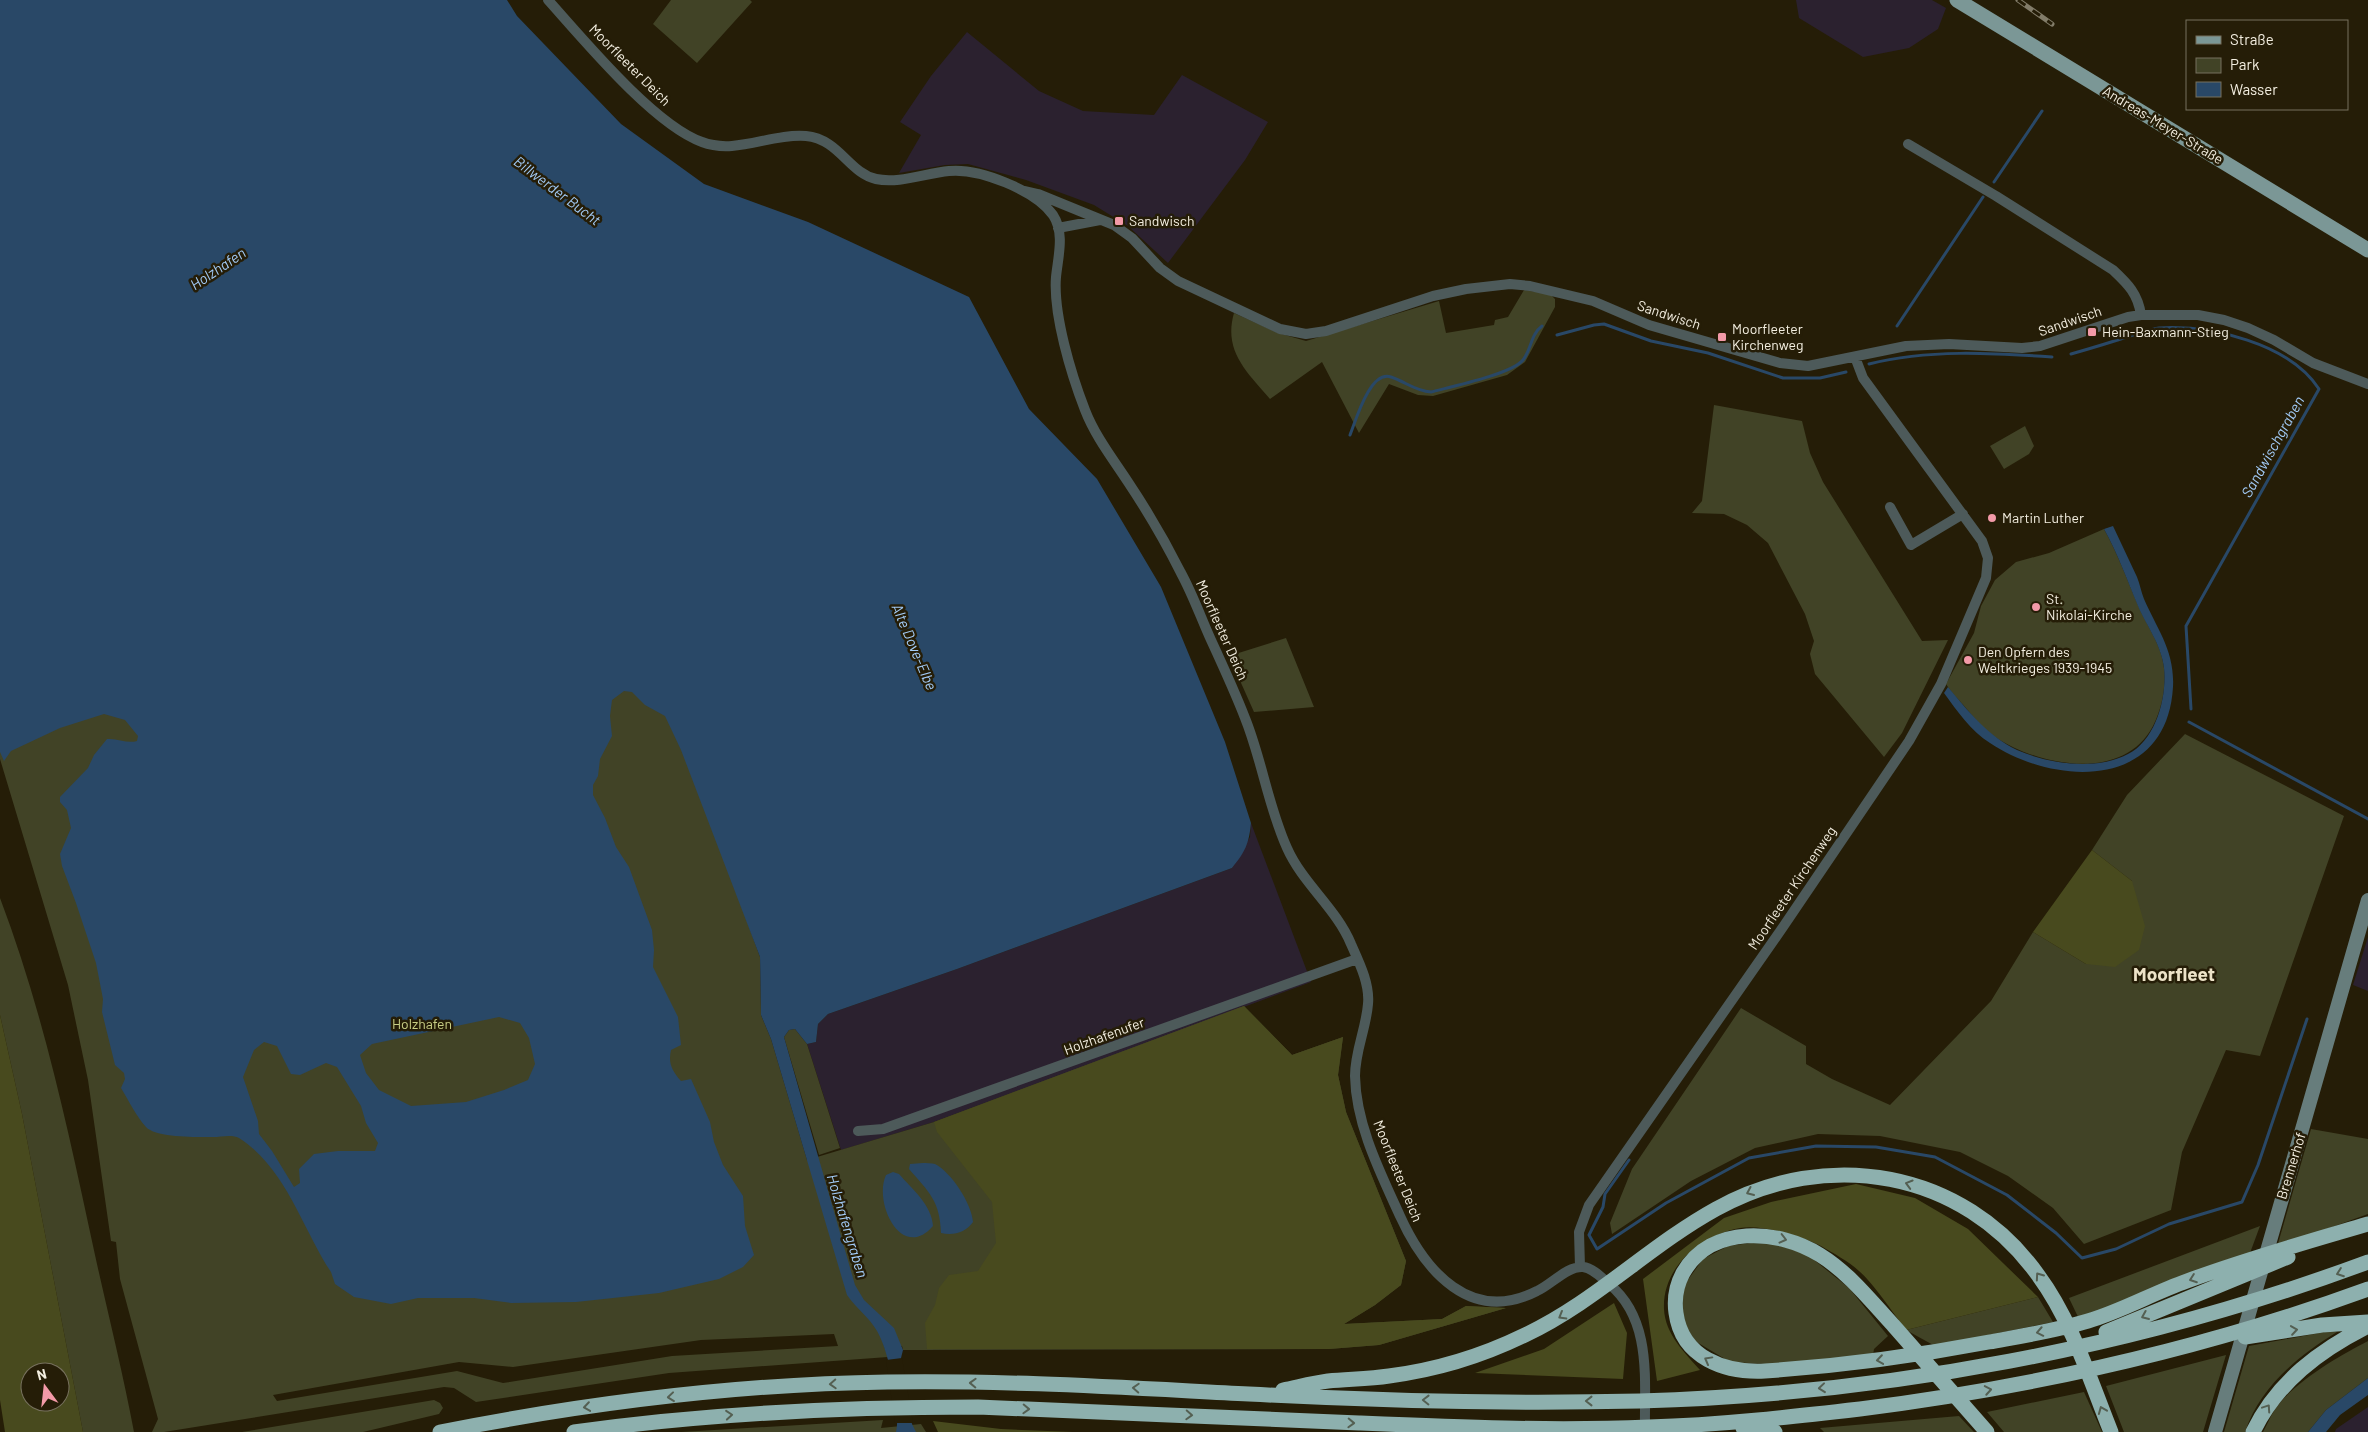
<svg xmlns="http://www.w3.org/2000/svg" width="2368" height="1432" viewBox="0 0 2368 1432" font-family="Barlow,sans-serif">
<rect width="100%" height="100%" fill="#251d07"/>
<path fill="#2b212f" d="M 1796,0 L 1932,0 L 1946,8 L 1938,29 L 1909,48 L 1863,57 L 1799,18 Z
M 967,32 L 1039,91 L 1083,111 L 1154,115 L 1182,75 L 1268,122 L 1245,160 L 1168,263 L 1128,226 L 1094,205 L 1026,180 L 968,164 L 945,165 L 899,173 L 921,135 L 900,122 L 931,76 Z
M 1251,823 L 1311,982 L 934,1122 L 841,1150 L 807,1044 L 816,1042 L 818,1024 L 828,1014 L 957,969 L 1232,868 L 1250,837 Z
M 2368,937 L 2368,991 L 2353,985 Z
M 2368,1407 L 2368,1432 L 2335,1432 L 2336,1429 Z"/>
<path fill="#414326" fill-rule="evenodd" d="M 0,0 L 658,675 L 760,957 L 761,1015 L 771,1039 L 807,1160 L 934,1122 L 1244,1006 L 1292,1055 L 1343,1037 L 1338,1075 L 1346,1112 L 1406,1261 L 1401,1285 L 1375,1305 L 1344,1324 L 1442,1319 L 1466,1306 L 1506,1308 L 1379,1345 L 1329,1349 L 919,1350 L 903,1350 L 902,1346 L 883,1343 L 888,1357 L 669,1373 L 476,1402 L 454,1388 L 444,1387 L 164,1432 L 152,1432 L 158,1419 L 120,1279 L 116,1242 L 111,1241 L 88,1080 L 68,985 L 0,759 ZM 834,1334 L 838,1346 L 672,1356 L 503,1383 L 457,1371 L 277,1401 L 273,1395 L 459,1362 L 513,1367 L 701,1340 Z
M 671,0 L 750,0 L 752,2 L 697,63 L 653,24 Z
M 1524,290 L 1550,294 L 1555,299 L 1555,307 L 1525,362 L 1507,375 L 1433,396 L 1418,395 L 1389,384 L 1359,433 L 1322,362 L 1270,399 C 1247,372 1223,351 1234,313 L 1278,333 L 1306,341 L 1439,301 L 1446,333 L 1494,325 L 1495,320 L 1508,317 Z
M 1714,405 L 1802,421 L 1810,453 L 1823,482 L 1922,641 L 1948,640 L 1902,733 L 1884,757 L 1815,674 L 1810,654 L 1814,641 L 1805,614 L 1768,543 L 1747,525 L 1724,514 L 1692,513 L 1702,501 Z
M 2025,426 L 2034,446 L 2029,454 L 2004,469 L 1990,446 Z
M 2104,529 C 2118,554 2127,580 2138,605 C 2147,627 2161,643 2164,668 C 2166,688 2162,708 2153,726 C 2123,783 2039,766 1995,737 C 1984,729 1974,718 1965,707 C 1959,700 1951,692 1946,684 L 1974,633 L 1981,606 L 1995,580 L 2016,562 L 2049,553 Z
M 1286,638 L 1314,707 L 1254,712 L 1229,656 Z
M 2185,734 L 2344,816 L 2260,1056 L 2226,1050 L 2182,1152 L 2171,1210 L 2084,1244 L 2053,1208 L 2008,1176 L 1960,1152 L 1880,1136 L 1818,1134 L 1755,1148 L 1691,1181 L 1612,1234 L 1610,1223 L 1632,1169 L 1741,1008 L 1806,1046 L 1806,1064 L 1832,1079 L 1890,1105 L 1991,1001 L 2033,932 L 2086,964 L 2132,881 L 2092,850 L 2127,795 Z
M 0,898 C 44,1014 69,1134 95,1255 C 108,1314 123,1373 134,1432 L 83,1432 L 22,1114 L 0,1015 Z
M 795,1029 L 807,1044 L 840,1148 L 819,1155 L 784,1037 L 789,1030 Z
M 2311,1129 L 2368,1139 L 2368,1214 L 2277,1247 Z
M 2260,1226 L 2250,1253 L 2079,1319 L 2069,1298 Z
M 1751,1243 L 1775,1244 L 1808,1255 L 1849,1288 L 1888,1336 L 1874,1349 L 1873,1355 L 1784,1365 L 1730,1362 L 1695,1341 L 1683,1322 L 1682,1288 L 1703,1259 L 1728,1246 Z
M 2038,1297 L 2053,1322 L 1935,1346 L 1906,1330 Z
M 2330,1331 L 2337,1332 C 2298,1356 2260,1387 2245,1432 L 2224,1432 L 2249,1346 Z
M 2368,1341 L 2368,1378 L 2326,1410 L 2308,1432 L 2263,1432 C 2267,1425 2270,1417 2274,1411 C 2292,1383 2339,1356 2368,1341 Z
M 2226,1355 L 2203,1432 L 2124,1432 L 2106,1386 Z
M 2084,1392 L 2102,1432 L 2004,1432 L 1987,1412 Z
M 434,1400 L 440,1403 L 443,1408 L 439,1414 L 363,1432 L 242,1432 Z
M 1959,1416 L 1974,1432 L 1824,1432 L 1820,1428 Z
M 883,1420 L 881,1428 L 921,1424 L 926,1432 L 681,1432 Z"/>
<path fill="#484a1e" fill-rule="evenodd" d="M 2092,850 L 2132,881 L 2145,926 L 2139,950 L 2115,967 L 2086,964 L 2033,932 Z
M 1244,1006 L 1292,1055 L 1343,1037 L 1338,1075 L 1346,1112 L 1406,1261 L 1401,1285 L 1375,1305 L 1344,1324 L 1442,1319 L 1466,1306 L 1506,1308 L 1379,1345 L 1329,1349 L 927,1349 L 925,1323 L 935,1305 L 939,1288 L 949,1275 L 978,1271 L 996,1243 L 992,1202 L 937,1132 L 934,1122 Z
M 0,1015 L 22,1114 L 83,1432 L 5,1432 L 0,1400 ZM 30,1372 L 60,1372 L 60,1402 L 30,1402 Z
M 1856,1184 L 1915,1198 L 1968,1229 L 2038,1297 L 1906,1330 C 1894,1314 1873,1283 1859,1271 C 1848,1261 1833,1253 1821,1246 C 1802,1236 1761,1224 1740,1228 C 1701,1235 1662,1267 1664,1309 C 1665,1334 1685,1353 1700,1370 L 1657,1381 L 1643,1279 L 1724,1218 L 1771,1202 Z
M 1614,1303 L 1627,1333 L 1623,1379 L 1475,1373 L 1544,1349 Z
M 933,1421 L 1001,1429 L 1073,1432 L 938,1432 Z"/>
<path fill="#294867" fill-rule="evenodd" d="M 0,0 L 507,0 L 517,16 L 621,124 L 704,184 L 808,222 L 969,297 L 1029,409 L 1097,479 L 1161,587 L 1225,742 L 1251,823 C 1249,844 1245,852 1232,868 L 957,969 L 828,1014 L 818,1024 L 816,1042 L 807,1044 L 795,1029 L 789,1030 L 784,1037 L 855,1285 L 864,1300 L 894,1328 L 903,1350 L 901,1358 L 912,1424 L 916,1432 L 896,1432 C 901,1410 889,1351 877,1331 C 869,1317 856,1308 847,1295 L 771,1039 L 761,1015 L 760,957 L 681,750 L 665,716 L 645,705 L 632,692 L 624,691 L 612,700 L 610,716 L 612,736 L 600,759 L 598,776 L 593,785 L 593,795 L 605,818 L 616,847 L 629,867 L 652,930 L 654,950 L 653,967 L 678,1017 L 681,1045 L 671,1050 C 668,1063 672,1071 681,1081 L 691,1079 L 710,1122 L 714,1142 L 723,1165 L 743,1196 L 745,1226 L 754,1255 L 743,1267 L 719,1279 L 659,1293 L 576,1302 L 511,1303 L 474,1298 L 418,1298 L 391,1304 L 354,1297 L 335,1284 L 331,1272 C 302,1228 286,1168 239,1138 C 232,1134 221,1137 213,1137 C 198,1137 156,1138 146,1127 C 136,1116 129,1101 121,1088 L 125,1079 L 124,1073 L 115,1065 L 102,1012 L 103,999 L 96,963 L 76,903 L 62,866 L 60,854 L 71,828 L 67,810 L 60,802 L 60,797 L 88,768 L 94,755 L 107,739 C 118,738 127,744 137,741 L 138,736 L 125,720 L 104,714 L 60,728 L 11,751 L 4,761 L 0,752 ZM 499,1017 L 520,1023 L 529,1038 L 535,1064 L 528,1080 L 504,1090 L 466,1102 L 411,1106 L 379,1090 L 366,1073 L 360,1055 L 372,1044 ZM 264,1042 L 277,1046 L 291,1074 L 300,1075 L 326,1063 L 337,1067 L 361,1106 L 366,1123 L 378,1143 L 375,1151 L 338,1151 L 314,1154 L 299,1169 L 300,1183 L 294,1187 L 272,1151 L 259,1134 L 258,1121 L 243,1077 L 254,1050 Z
M 2113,526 C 2121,543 2129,560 2137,577 C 2140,584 2141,592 2144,599 C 2157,629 2175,651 2173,687 C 2167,790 2056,787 1990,743 C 1971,731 1957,711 1944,693 L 1948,687 C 1968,711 1988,736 2017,750 C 2049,764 2096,771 2128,754 C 2156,740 2167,697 2164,668 C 2161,644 2147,627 2138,606 C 2127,580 2118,554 2104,529 Z
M 923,1163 C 926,1163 932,1163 935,1164 C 951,1172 972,1204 973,1222 C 966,1232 954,1236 941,1233 C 940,1201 929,1192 909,1169 L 910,1164 Z
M 893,1172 L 899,1174 C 912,1189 932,1205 933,1226 C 902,1262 873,1203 886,1175 Z
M 2368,1378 L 2368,1395 L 2340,1415 L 2326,1432 L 2308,1432 L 2326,1410 Z"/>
<path fill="#251d07" d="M 902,1358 L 913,1423 L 895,1423 L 886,1360 Z"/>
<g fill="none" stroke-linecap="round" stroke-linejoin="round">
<path stroke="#294867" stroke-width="3" d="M 1994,182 L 2042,111
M 1897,326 L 1983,197
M 1557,335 L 1594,325 L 1604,324 L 1651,341 L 1708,353 L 1783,378 L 1820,378 L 1846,372
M 2071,354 C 2092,348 2112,342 2133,335 C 2141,333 2151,329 2159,328 C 2211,325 2289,343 2319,389 L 2186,626 L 2191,709
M 1869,364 C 1928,349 1992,353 2052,357
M 1350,435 C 1356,420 1370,370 1391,377 C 1406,382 1415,391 1431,392 C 1450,387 1512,374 1523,360 C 1531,350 1531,334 1542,326
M 2189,722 L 2368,819
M 1629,1160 L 1605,1194 L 1603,1207 L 1589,1235 L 1597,1249 L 1666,1203 L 1749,1158 L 1816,1146 L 1876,1147 L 1935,1157 L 2007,1195 L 2056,1233 L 2082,1258 L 2116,1249 L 2169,1224 L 2242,1202 L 2258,1165 L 2307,1019"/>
<path stroke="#4d5a5a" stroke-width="10" d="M 548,0 C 583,39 654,125 702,142 C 736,155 771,133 806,136 C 839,139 849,173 876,179 C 899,184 926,173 949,171 C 979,168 1035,190 1053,215 C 1065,233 1058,257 1056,277 C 1053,314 1071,374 1085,410 C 1095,436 1113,459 1128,482 C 1148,512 1165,541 1181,573 C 1193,595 1201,618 1211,640 C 1223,666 1235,692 1245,718 C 1262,760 1268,806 1287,848 C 1303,884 1336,908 1351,944 C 1359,962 1370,984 1368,1004 C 1366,1029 1355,1051 1355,1076 C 1356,1125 1380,1172 1400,1216 C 1425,1271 1471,1325 1537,1291 C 1551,1285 1567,1266 1583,1267 C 1593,1268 1602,1278 1609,1284 C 1653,1320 1644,1381 1645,1432
M 1908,144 L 1996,196 L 2113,270 C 2128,284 2138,294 2141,315
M 1025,191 L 1038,194 L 1114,225 L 1132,238 L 1160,268 L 1178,281 L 1280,329 L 1306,334 L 1326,331 L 1433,296 L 1466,289 L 1510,284 L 1530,286 L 1593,301 L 1649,325 L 1780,363 L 1808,366 L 1906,346 L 1949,344 L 2022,348 L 2040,346 L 2128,317 L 2141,315 L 2198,315 L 2224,320 L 2248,328 L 2274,340 L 2313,363 L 2368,384
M 1058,228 L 1100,220
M 1890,507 L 1911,545 L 1963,514
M 858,1131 L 883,1129 L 1357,959
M 1580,1267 L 1579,1232 L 1589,1205 L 1783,927 L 1909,741 L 1941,684 L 1986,578 L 1988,558 L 1982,541 L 1863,378 L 1855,357"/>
<path stroke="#677d7c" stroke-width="14" d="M 2215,1432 L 2368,900"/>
<path stroke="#7b9796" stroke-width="15" d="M 1957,0 L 2368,250"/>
<path stroke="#8db0ae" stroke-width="15" d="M 2106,1332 L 2288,1257
M 2245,1337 L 2322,1325 L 2368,1322
M 1283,1390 C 1298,1387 1313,1383 1328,1381 C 1348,1379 1369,1379 1389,1376 C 1436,1370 1482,1356 1525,1335 C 1595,1302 1649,1246 1716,1209 C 1827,1147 1963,1170 2038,1275 C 2072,1321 2090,1380 2111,1432
M 1743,1428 L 1775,1432
M 440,1432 C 587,1403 738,1384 887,1382 C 1008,1380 1129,1388 1249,1394 C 1379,1401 1510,1404 1640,1401 C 1887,1394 2136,1348 2368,1262
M 574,1432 C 709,1413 842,1407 978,1407 C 1105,1412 1232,1418 1359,1423 C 1456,1427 1552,1431 1649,1427 C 1720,1425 1790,1417 1860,1409 C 2033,1387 2204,1349 2368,1289
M 1987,1432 C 1955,1396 1924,1360 1893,1325 C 1870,1300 1849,1273 1820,1255 C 1779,1229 1711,1224 1683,1273 C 1676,1286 1674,1299 1676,1313 C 1682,1358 1725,1373 1765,1371 C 1840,1366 1915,1356 1989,1342 C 2022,1336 2055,1331 2088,1321 C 2122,1311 2153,1293 2187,1281 C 2246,1259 2307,1242 2368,1224
M 2253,1432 C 2277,1382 2320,1350 2368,1326"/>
<g stroke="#827c69" stroke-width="5">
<path id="rail" d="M 2018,0 L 2052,24"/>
</g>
<use href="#rail" stroke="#251d07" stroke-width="3" stroke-dasharray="9" stroke-linecap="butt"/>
</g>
<defs><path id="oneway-chevron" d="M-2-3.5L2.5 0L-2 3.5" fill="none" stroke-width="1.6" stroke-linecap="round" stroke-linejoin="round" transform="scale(1.25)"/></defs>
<g stroke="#545f52">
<use href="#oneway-chevron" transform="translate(1909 1184) rotate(-164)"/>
<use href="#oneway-chevron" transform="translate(1750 1192) rotate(156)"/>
<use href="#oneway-chevron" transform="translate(1783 1239) rotate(14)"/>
<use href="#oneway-chevron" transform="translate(2340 1273) rotate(160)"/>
<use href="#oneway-chevron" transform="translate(2039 1276) rotate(-125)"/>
<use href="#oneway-chevron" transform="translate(2193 1279) rotate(160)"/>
<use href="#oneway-chevron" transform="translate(1562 1316) rotate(150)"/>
<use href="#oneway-chevron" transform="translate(2145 1316) rotate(157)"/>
<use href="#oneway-chevron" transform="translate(2294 1330) rotate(-8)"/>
<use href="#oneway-chevron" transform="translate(2040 1332) rotate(169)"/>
<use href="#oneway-chevron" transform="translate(1708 1360) rotate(-151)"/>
<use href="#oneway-chevron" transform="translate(1880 1360) rotate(172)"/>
<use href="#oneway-chevron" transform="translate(973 1383) rotate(-178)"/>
<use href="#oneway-chevron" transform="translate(833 1384) rotate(177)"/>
<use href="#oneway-chevron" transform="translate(1136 1388) rotate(-177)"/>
<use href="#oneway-chevron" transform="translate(1822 1388) rotate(174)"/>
<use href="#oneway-chevron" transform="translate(1988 1390) rotate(-10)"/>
<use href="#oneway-chevron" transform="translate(671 1397) rotate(174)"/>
<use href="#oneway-chevron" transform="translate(1426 1400) rotate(-179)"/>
<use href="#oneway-chevron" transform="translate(1589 1401) rotate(180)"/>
<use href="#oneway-chevron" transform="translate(587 1407) rotate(172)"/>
<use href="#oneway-chevron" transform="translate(2267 1408) rotate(-56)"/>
<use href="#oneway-chevron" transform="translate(1026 1409) rotate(2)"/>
<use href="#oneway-chevron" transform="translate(2102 1410) rotate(-112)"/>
<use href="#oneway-chevron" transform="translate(729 1415) rotate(-5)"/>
<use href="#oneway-chevron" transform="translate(1189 1415) rotate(3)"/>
<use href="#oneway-chevron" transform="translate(1351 1423) rotate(2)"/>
</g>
<g fill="#f39aa8" stroke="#251d07" stroke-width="2">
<rect x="1114" y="216" width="10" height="10" rx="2.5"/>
<rect x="2087" y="327" width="10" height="10" rx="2.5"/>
<rect x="1717" y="332" width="10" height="10" rx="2.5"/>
<circle cx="1992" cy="518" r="5"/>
<circle cx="2036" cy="607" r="5"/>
<circle cx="1968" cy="660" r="5"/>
</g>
<g text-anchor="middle" stroke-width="5" stroke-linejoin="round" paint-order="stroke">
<g font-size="14" fill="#f3eee0" stroke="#251d07">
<text transform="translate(630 65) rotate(45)" y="5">Moorfleeter Deich</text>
<text transform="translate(2163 125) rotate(31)" y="5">Andreas-Meyer-Straße</text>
<text transform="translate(1669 315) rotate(18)" y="5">Sandwisch</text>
<text transform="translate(2070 321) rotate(-19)" y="5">Sandwisch</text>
<text transform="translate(1222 630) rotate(66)" y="5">Moorfleeter Deich</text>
<text transform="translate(1792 888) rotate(-56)" y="5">Moorfleeter Kirchenweg</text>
<text transform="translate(1104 1036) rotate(-20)" y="5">Holzhafenufer</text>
<text transform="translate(2291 1166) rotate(-73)" y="5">Brennerhof</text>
<text transform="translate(1398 1171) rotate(68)" y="5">Moorfleeter Deich</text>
</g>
<g font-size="14" fill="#f3eee0" stroke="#251d07" text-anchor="start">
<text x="1129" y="226">Sandwisch</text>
<text x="1732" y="334">Moorfleeter<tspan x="1732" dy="16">Kirchenweg</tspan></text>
<text x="2102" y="337">Hein-Baxmann-Stieg</text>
<text x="2002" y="523">Martin Luther</text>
<text x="2046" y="604">St.<tspan x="2046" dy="16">Nikolai-Kirche</tspan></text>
<text x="1978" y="657">Den Opfern des<tspan x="1978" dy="16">Weltkrieges 1939-1945</tspan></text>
</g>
<g font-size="14" fill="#c8ce85" stroke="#251d07">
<text x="422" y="1029">Holzhafen</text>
</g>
<g font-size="15" font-style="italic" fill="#a3ccf8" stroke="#251d07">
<text transform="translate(557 191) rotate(37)" y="5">Billwerder Bucht</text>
<text transform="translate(218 269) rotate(-34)" y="5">Holzhafen</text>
<text transform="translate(2273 447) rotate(-61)" y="5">Sandwischgraben</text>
<text transform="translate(914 647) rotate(67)" y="5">Alte Dove-Elbe</text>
<text transform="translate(847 1226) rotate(73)" y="5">Holzhafengraben</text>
</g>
<g font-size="19" font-weight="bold" fill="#ede3c8" stroke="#251d07">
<text x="2174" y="981">Moorfleet</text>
</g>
</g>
<rect x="2186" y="20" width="162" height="90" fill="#251d07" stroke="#77715e"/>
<rect x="2196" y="36" width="25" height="8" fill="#7b9796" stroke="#77715e"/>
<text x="2230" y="45" font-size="15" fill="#f3eee0">Straße</text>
<rect x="2196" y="58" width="25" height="15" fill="#414326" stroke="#77715e"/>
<text x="2230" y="70" font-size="15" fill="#f3eee0">Park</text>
<rect x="2196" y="82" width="25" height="15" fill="#294867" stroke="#77715e"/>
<text x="2230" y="95" font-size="15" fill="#f3eee0">Wasser</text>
<g transform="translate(45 1387) rotate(345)"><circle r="24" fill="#251d07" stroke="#77715e"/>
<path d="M0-4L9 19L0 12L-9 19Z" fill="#f39aa8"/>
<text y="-8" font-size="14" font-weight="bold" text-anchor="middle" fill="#f3eee0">N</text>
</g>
</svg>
